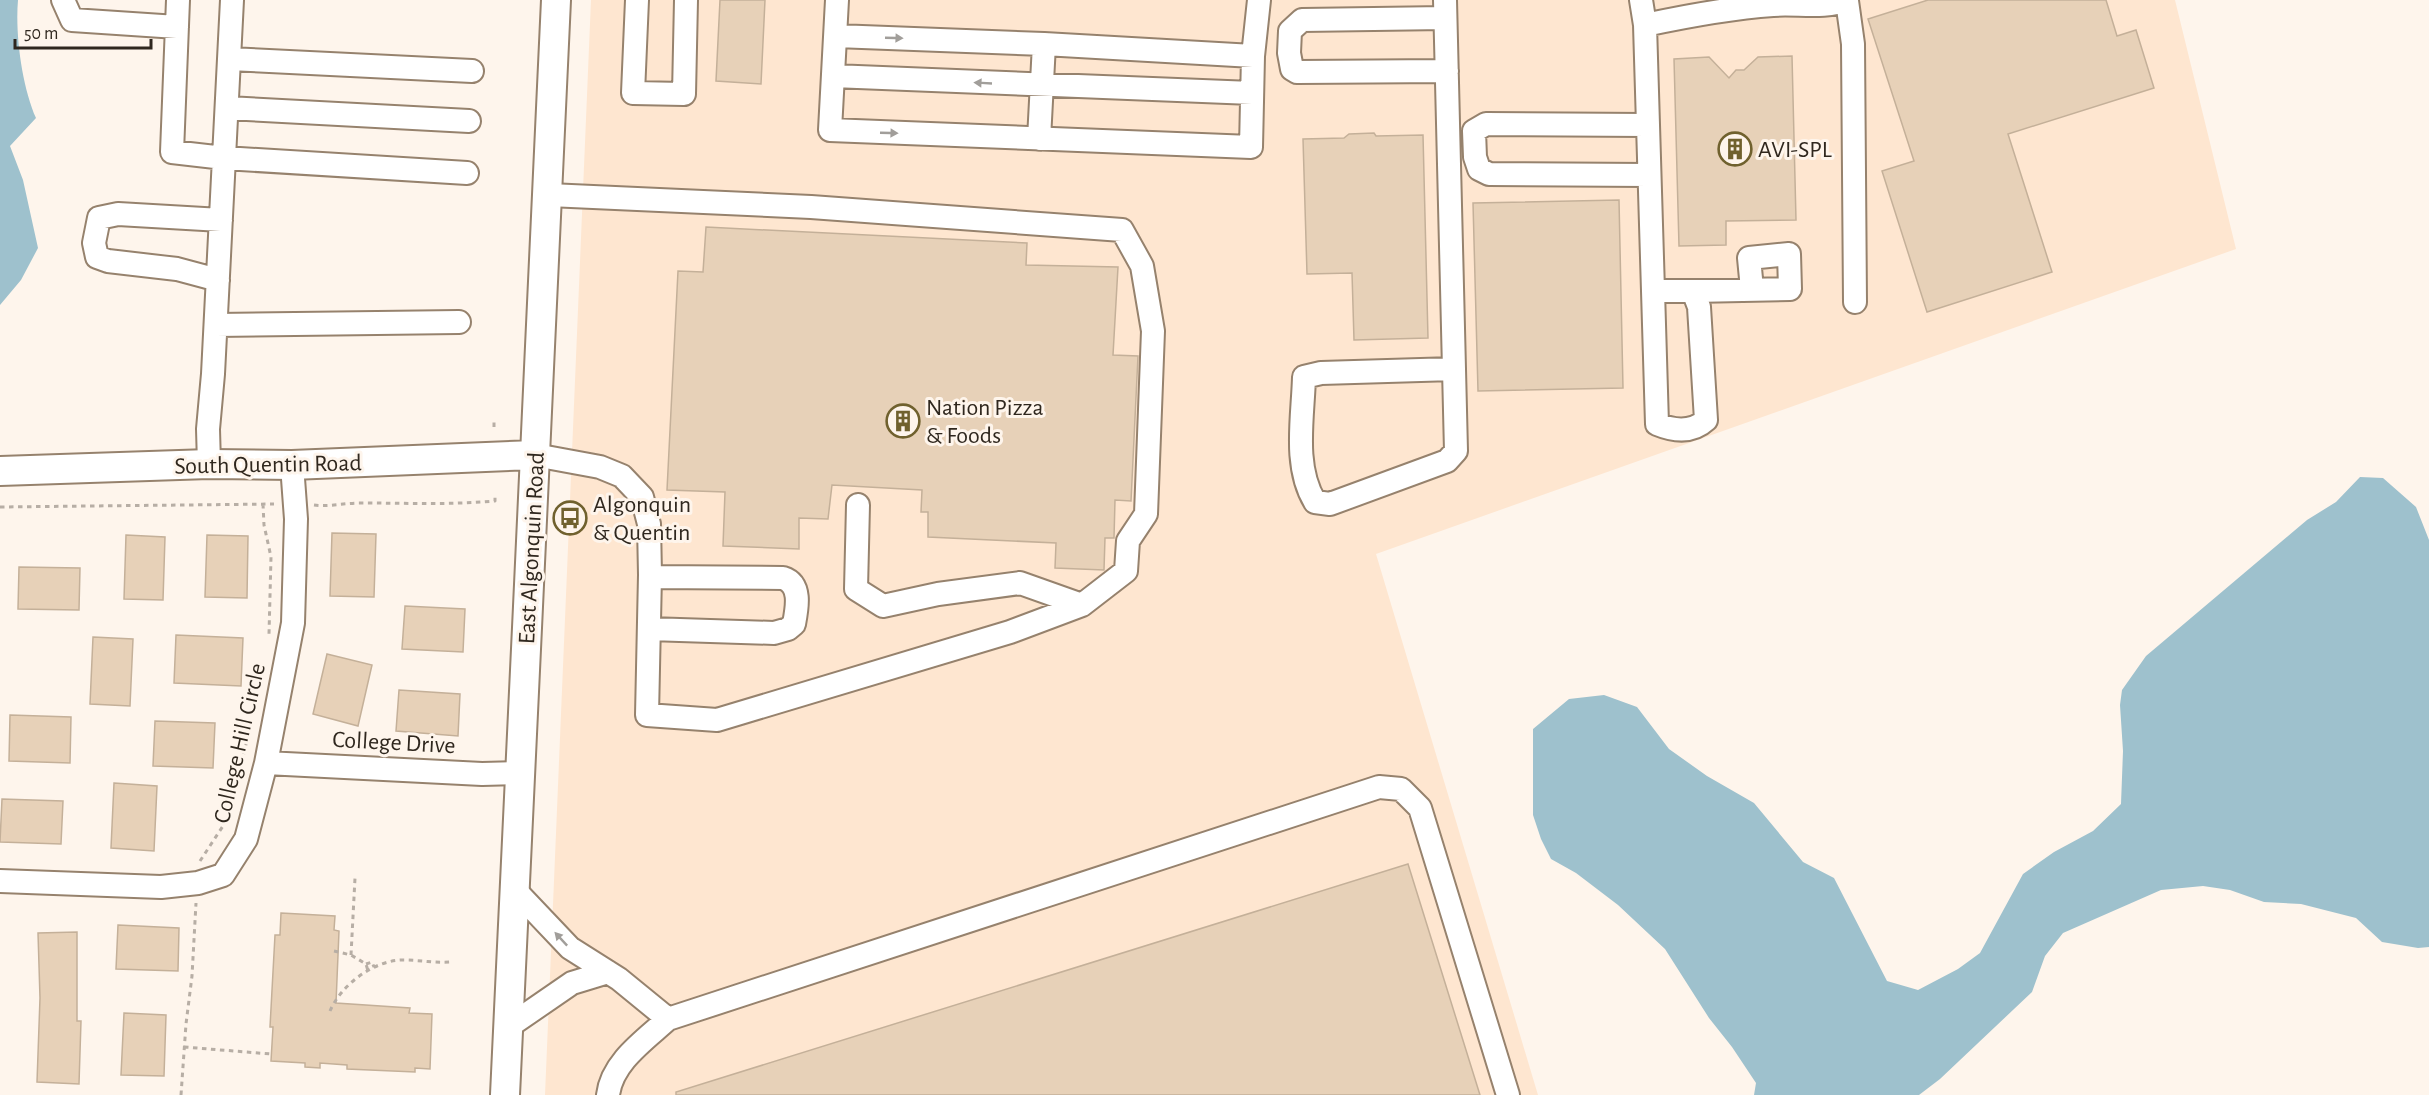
<svg xmlns="http://www.w3.org/2000/svg" width="2429" height="1095" viewBox="0 0 2429 1095" font-family="'Alegreya Sans',sans-serif">
<rect width="100%" height="100%" fill="#fef5ec"/>
<path fill="#fee6d0" d="M 591,0 L 2175,0 L 2236,249 L 1376,554 L 1538,1095 L 545,1095 Z"/>
<path fill="#9ec1cd" d="M 0,0 L 18,0 C 15,35 22,86 36,118 L 10,146 L 23,180 L 38,248 L 21,280 L 0,305 Z
M 2360,477 L 2383,478 L 2416,507 L 2429,540 L 2429,947 L 2418,948 L 2382,942 L 2356,918 L 2301,904 L 2264,902 L 2230,890 L 2203,886 L 2161,890 L 2063,933 L 2045,956 L 2032,992 L 1940,1079 L 1919,1095 L 1754,1095 L 1756,1083 L 1732,1047 L 1709,1018 L 1665,949 L 1618,905 L 1576,873 L 1551,859 L 1541,839 L 1533,815 L 1533,729 L 1569,699 L 1604,695 L 1637,707 L 1669,749 L 1707,776 L 1754,803 L 1803,862 L 1834,878 L 1887,981 L 1918,990 L 1958,969 L 1980,953 L 2023,874 L 2054,852 L 2093,831 L 2121,804 L 2123,751 L 2120,705 L 2122,690 L 2146,656 L 2307,520 L 2336,502 Z"/>
<path fill="#e7d1b8" stroke="#c4b099" stroke-width="1.5" d="M 720,0 L 765,0 L 761,84 L 716,81 Z
M 1928,0 L 2106,0 L 2117,36 L 2136,30 L 2154,88 L 2008,134 L 2052,272 L 1927,312 L 1882,171 L 1914,161 L 1868,19 Z
M 1792,56 L 1796,220 L 1726,221 L 1726,245 L 1679,246 L 1674,59 L 1709,57 L 1729,78 L 1736,70 L 1744,70 L 1758,57 Z
M 1374,133 L 1376,136 L 1423,135 L 1428,338 L 1354,340 L 1352,273 L 1307,274 L 1303,139 L 1344,138 L 1349,134 Z
M 1619,200 L 1623,388 L 1478,391 L 1473,203 Z
M 706,227 L 1027,243 L 1026,265 L 1118,267 L 1113,355 L 1138,356 L 1131,501 L 1115,500 L 1114,538 L 1105,538 L 1104,570 L 1055,568 L 1056,543 L 928,537 L 928,512 L 921,512 L 922,490 L 832,485 L 828,519 L 799,518 L 799,549 L 723,546 L 725,492 L 667,490 L 678,271 L 703,272 Z
M 332,533 L 376,534 L 374,597 L 330,596 Z
M 126,535 L 165,537 L 163,600 L 124,599 Z
M 207,535 L 248,536 L 247,598 L 205,597 Z
M 19,567 L 80,568 L 79,610 L 18,609 Z
M 405,606 L 465,609 L 463,652 L 402,649 Z
M 176,635 L 243,638 L 241,686 L 174,683 Z
M 93,637 L 133,639 L 130,706 L 90,704 Z
M 327,654 L 372,665 L 358,726 L 313,714 Z
M 399,690 L 460,694 L 458,736 L 396,731 Z
M 10,715 L 71,717 L 70,763 L 9,761 Z
M 155,721 L 215,723 L 213,768 L 153,766 Z
M 114,783 L 157,786 L 154,851 L 111,848 Z
M 2,799 L 63,801 L 61,844 L 0,842 Z
M 1408,864 L 1480,1095 L 676,1095 L 676,1092 Z
M 281,913 L 335,916 L 334,930 L 339,931 L 336,1003 L 410,1008 L 409,1013 L 432,1014 L 430,1069 L 415,1068 L 415,1072 L 347,1069 L 347,1065 L 320,1063 L 320,1068 L 305,1067 L 305,1063 L 271,1061 L 273,1027 L 270,1027 L 275,935 L 280,935 Z
M 118,925 L 179,928 L 178,971 L 116,969 Z
M 77,932 L 77,1021 L 81,1021 L 79,1084 L 37,1082 L 40,998 L 38,933 Z
M 124,1013 L 166,1015 L 164,1076 L 121,1075 Z"/>
<g fill="none" stroke-linecap="round" stroke-linejoin="round">
<g stroke="#96826d" stroke-width="26">
<path id="minor" d="M 63,0 L 72,20 L 177,27
M 178,0 L 172,152 L 224,158 L 467,173
M 637,0 L 633,93 L 684,94 L 686,0
M 837,0 L 830,130 L 1251,147 L 1253,56 L 1259,0
M 1445,0 L 1456,451 L 1447,461 L 1330,504 L 1315,502 C 1293,466 1303,417 1304,377 L 1321,373 L 1454,369
M 1641,0 L 1645,25 C 1687,16 1730,8 1773,5 C 1796,3 1826,9 1846,0
M 1847,1 L 1853,44 L 1855,302
M 1445,18 L 1302,20 L 1290,31 L 1289,53 L 1292,69 L 1297,72 L 1447,71
M 1645,25 L 1657,424 C 1674,431 1692,433 1706,420 L 1699,307 L 1693,291 L 1653,291
M 836,36 L 1044,44
M 229,59 L 472,71
M 833,76 L 1252,93
M 227,108 L 469,121
M 1647,125 L 1486,124 L 1474,131 L 1475,157 L 1479,169 L 1489,174 L 1649,175
M 1039,139 L 1044,44 L 1253,56
M 218,280 L 177,269 L 108,261 L 97,257 L 94,243 L 99,218 L 118,214 L 221,220
M 1693,291 L 1790,289 L 1789,254 L 1749,258 L 1752,289
M 216,325 L 459,322
M 535,455 L 600,467 L 622,476 L 642,497 L 649,524 L 650,575 L 647,715 L 717,720 L 1010,632 L 1082,605 L 1126,571 L 1128,541 L 1146,514 L 1153,331 L 1142,266 L 1122,230 L 811,207 L 549,195
M 209,464 L 208,429 L 213,374 L 232,0
M 858,505 L 856,589 L 883,606 L 938,594 L 1020,583 L 1082,605
M 649,629 L 774,633 L 788,629 L 794,624 C 797,608 802,584 783,578 L 650,577
M 266,763 L 482,774 L 519,773
M 0,881 L 161,887 L 198,883 L 223,875 L 246,839 L 266,763 L 293,623 L 296,519 L 292,465
M 514,889 L 570,948 L 619,979 L 668,1019
M 508,1027 L 572,983 L 608,972
M 608,1095 C 612,1062 645,1040 668,1019 L 1379,787 L 1401,789 L 1420,808 L 1508,1095"/>
</g>
<g stroke="#96826d" stroke-width="32">
<path id="major" d="M 0,471 L 209,464 L 292,465 L 535,455
M 505,1095 C 521,730 541,365 556,0"/>
</g>
<path stroke="#b7aea5" stroke-width="3" stroke-dasharray="4.5 4.5" stroke-linecap="butt" d="M 494,427 L 494,422 L 497,422
M 263,504 L 264,525 L 271,557 L 269,634
M 314,505 C 329,507 344,503 360,503 C 405,503 450,505 495,501 L 495,497
M 0,507 L 274,504
M 200,861 L 223,826 L 231,807 L 250,728
M 334,951 L 351,955 L 366,964 L 368,971
M 351,955 L 355,878
M 366,964 L 372,962 L 374,967
M 330,1011 C 341,985 374,960 403,960 C 419,960 434,963 450,962
M 184,1047 L 271,1054
M 181,1095 L 186,1024 L 192,976 L 196,903"/>
<use href="#minor" stroke="#fff" stroke-width="22"/>
<use href="#major" stroke="#fff" stroke-width="28"/>
</g>
<defs><path id="oneway-solid" d="M-6-.8H1V-3.2L6.5 0L1 3.2V.8H-6Z" transform="scale(1.5)"/></defs>
<g fill="#a19e9a">
<use href="#oneway-solid" transform="translate(894 38) rotate(2)"/>
<use href="#oneway-solid" transform="translate(983 83) rotate(-177)"/>
<use href="#oneway-solid" transform="translate(889 133) rotate(2)"/>
<use href="#oneway-solid" transform="translate(561 939) rotate(-133)"/>
</g>
<defs>
<g id="building-ring" transform="scale(1.725)"><circle r="9.5" fill="#fef5ec" stroke="#70612e" stroke-width="1.5"/><path d="M-4-6H4V6H1V3H-1V6H-4ZM-2.5-4.3h1.7v1.8h-1.7ZM.8-4.3h1.7v1.8H.8ZM-2.5-1h1.7V.8h-1.7ZM.8-1h1.7V.8H.8Z" fill="#70612e"/></g>
<g id="bus-ring" transform="scale(1.725)"><circle r="9.5" fill="#fef5ec" stroke="#70612e" stroke-width="1.5"/><path d="M-5-6H5V4H4V6H2V4H-2V6H-4V4H-5ZM-3.5-4V0h7V-4ZM-3.5 1.2v1.5H-2V1.2ZM2 1.2v1.5H3.5V1.2Z" fill="#70612e"/></g>
</defs>
<g fill-rule="evenodd">
<use href="#building-ring" x="1735" y="149"/>
<use href="#building-ring" x="903" y="421"/>
<use href="#bus-ring" x="570" y="518"/>
</g>
<g text-anchor="middle" stroke-width="6" stroke-linejoin="round" paint-order="stroke">
<g font-size="24" fill="#2f271e" stroke="#fef5ec" text-anchor="start">
<text x="1758" y="157">AVI-SPL</text>
<text x="926" y="415">Nation Pizza<tspan x="926" dy="28">&amp; Foods</tspan></text>
<text x="593" y="512">Algonquin<tspan x="593" dy="28">&amp; Quentin</tspan></text>
</g>
<g font-size="24" fill="#2f271e" stroke="#fef5ec">
<text transform="translate(268 464) rotate(-1)" y="8">South Quentin Road</text>
<text transform="translate(531 548) rotate(-87)" y="8">East Algonquin Road</text>
<text transform="translate(394 742) rotate(3)" y="8">College Drive</text>
<text transform="translate(239 743) rotate(-77)" y="8">College Hill Circle</text>
</g>
</g>
<path d="M15 39v9h136v-9" fill="none" stroke="#2f271e" stroke-width="3"/>
<text x="24" y="39" font-size="18" fill="#2f271e" stroke="#fef5ec" stroke-width="4.5" paint-order="stroke">50 m</text>
</svg>
